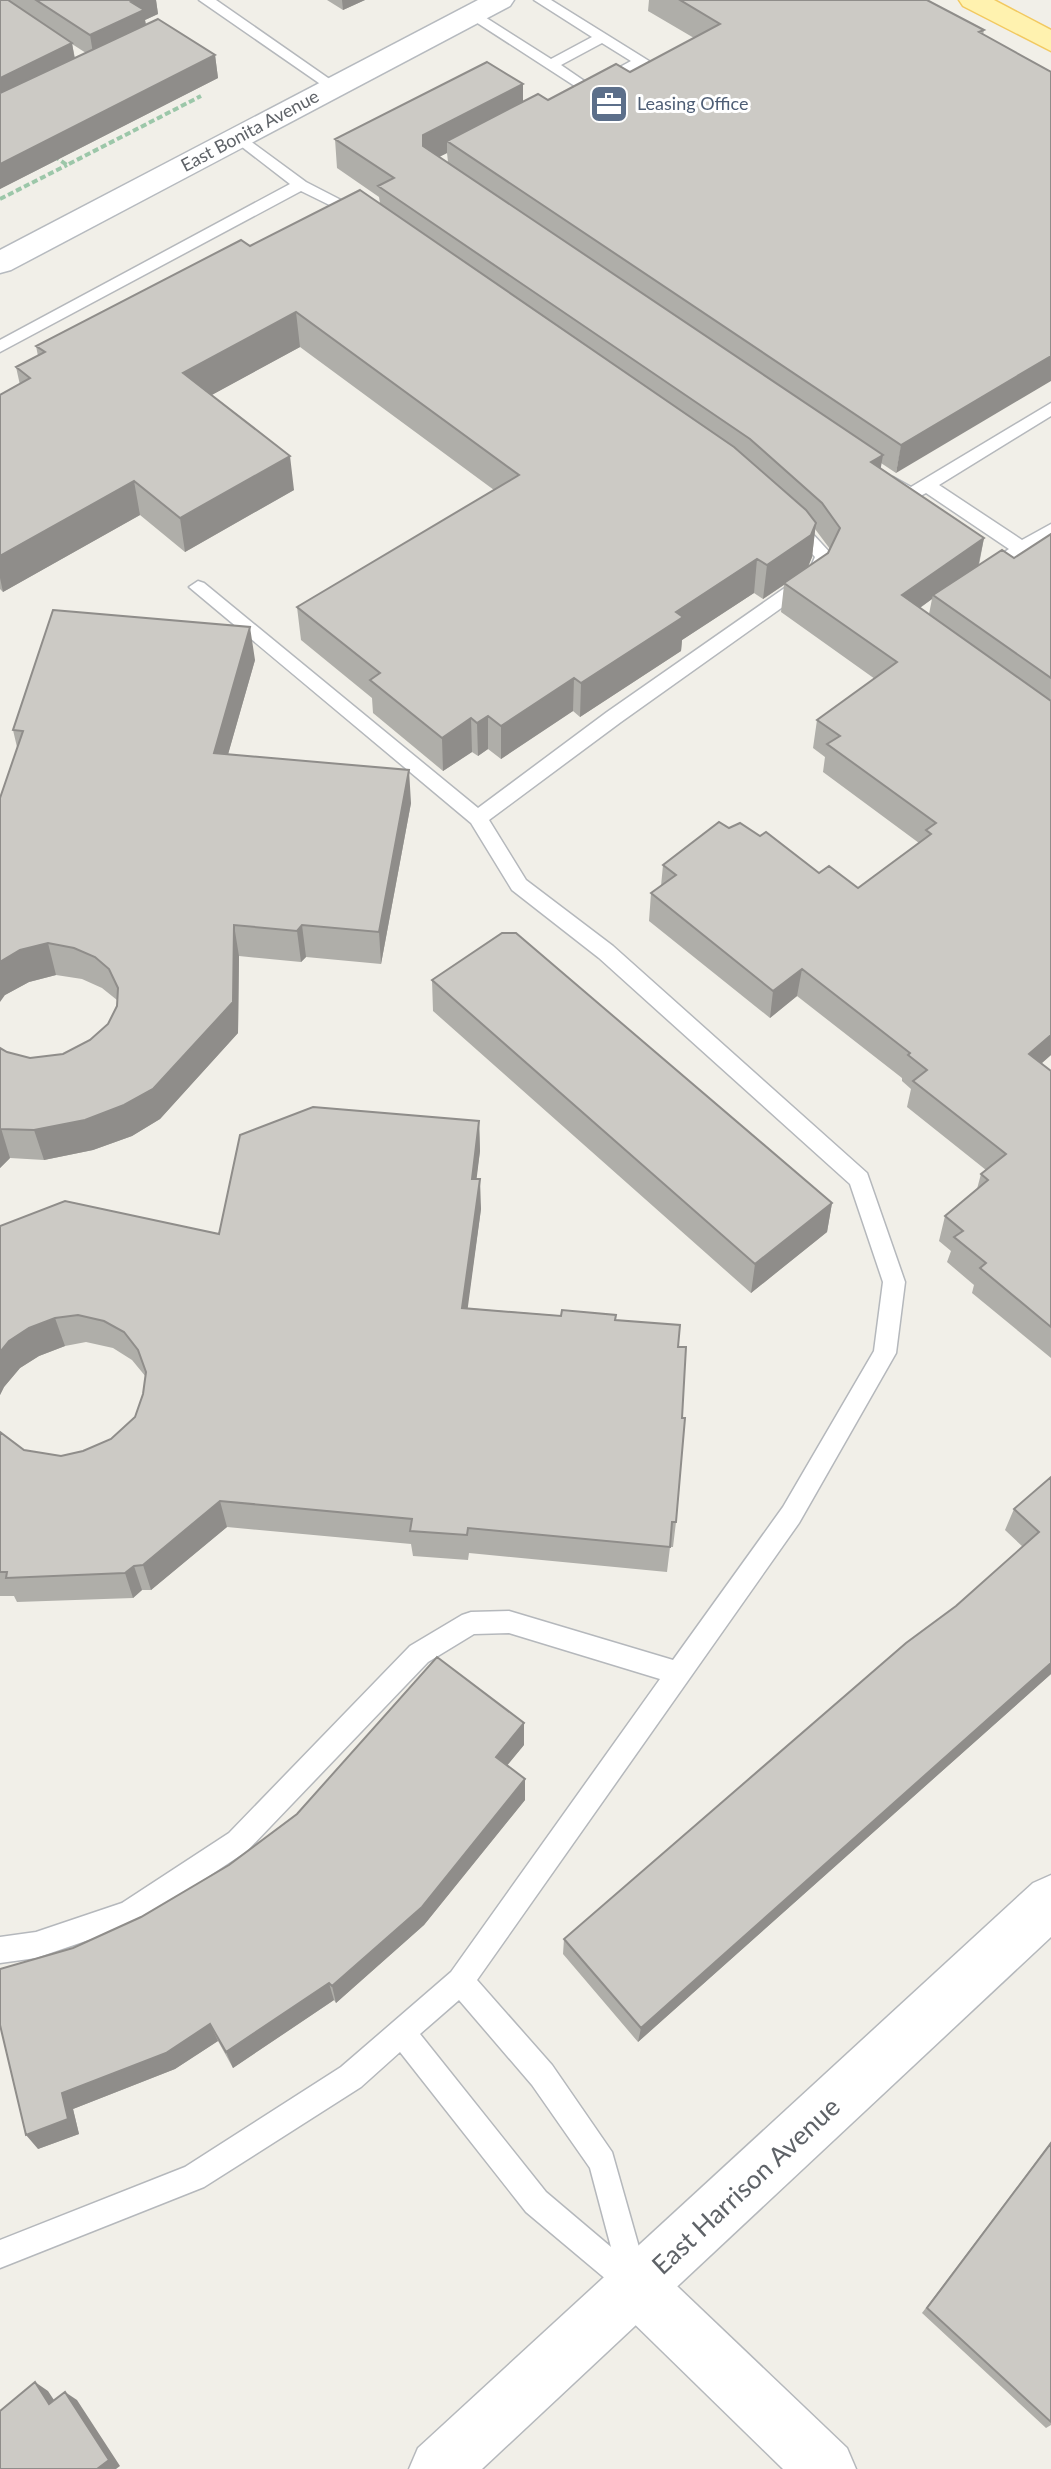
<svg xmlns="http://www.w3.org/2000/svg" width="1051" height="2469" viewBox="0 0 1051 2469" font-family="Lato,sans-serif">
<rect width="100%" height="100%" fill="#f1efe8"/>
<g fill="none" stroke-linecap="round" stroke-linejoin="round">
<g stroke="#b5b8bc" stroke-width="3">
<path id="service" d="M 199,0 L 216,0 L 341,87 L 339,90 L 329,90 Z
M 534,0 L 551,0 L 649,61 L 608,85 L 598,85 L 598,79 L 631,61 L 602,43 L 561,65 L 596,89 L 594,92 L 584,92 L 465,15 L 467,12 L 477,12 L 551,59 L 592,37 Z
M 238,132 L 306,182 L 370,215 L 362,220 L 356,218 L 301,191 L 0,352 L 0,340 L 290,184 L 233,140 L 230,137 Z
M 1051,403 L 1051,416 L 939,485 L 1022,540 L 1051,524 L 1051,538 L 991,577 L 979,577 L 976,573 L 979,569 L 1009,549 L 926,493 L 911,501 L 884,483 L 893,477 L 911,487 Z
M 793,517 L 799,519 L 833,556 L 822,579 L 621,722 L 489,820 L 526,880 L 613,946 L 867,1173 L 905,1282 L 896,1353 L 799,1523 L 477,1980 L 552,2065 L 612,2152 L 650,2286 L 646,2296 L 636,2300 L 626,2296 L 526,2212 L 400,2052 L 361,2087 L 204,2187 L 0,2268 L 0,2240 L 185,2167 L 341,2067 L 451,1972 L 660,1679 L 509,1633 L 474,1634 L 428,1662 L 247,1851 L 138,1923 L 36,1958 L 0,1963 L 0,1937 L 36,1932 L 122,1903 L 229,1833 L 410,1646 L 462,1615 L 471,1612 L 509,1611 L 673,1660 L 783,1507 L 874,1351 L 883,1282 L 850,1184 L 599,958 L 512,890 L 471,823 L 189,587 L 198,581 L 204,583 L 478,808 L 607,712 L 809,571 L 815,557 L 784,523 ZM 459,2000 L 532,2085 L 590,2168 L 611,2247 L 546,2192 L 420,2034 Z"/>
</g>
<g stroke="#b5b8bc" stroke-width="3">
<path id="minor" d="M 637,2258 L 657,2267 L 847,2448 L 856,2469 L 783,2469 L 617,2307 L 608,2287 L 617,2267 Z"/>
</g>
<g stroke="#b5b8bc" stroke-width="3">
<path id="tertiary" d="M 1051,1875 L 1051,1937 L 482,2469 L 409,2469 L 418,2448 L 1033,1883 Z"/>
</g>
<g stroke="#b6babf" stroke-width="3">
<path id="secondary" d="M 478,0 L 514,0 L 510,6 L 11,270 L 0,273 L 0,250 Z"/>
</g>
<g stroke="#f2c960" stroke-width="3">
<path id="primary" d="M 959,0 L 994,0 L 1051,30 L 1051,51 L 963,6 Z"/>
</g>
<path stroke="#9cc7a9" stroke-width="4" stroke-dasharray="6 3" stroke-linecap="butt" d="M 54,156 L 67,165 L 201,96
M 0,199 L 67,165"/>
<use href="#service" fill="#fff" fill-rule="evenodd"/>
<use href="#minor" fill="#fff" fill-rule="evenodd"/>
<use href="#tertiary" fill="#fff" fill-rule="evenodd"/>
<use href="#secondary" fill="#fff" fill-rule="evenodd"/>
<use href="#primary" fill="#fff2af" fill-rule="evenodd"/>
</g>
<path fill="#afaea9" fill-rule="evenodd" d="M 0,0 L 156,0 L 158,14 L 145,20 L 146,24 L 215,55 L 218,78 L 0,189 ZM 72,44 L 86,53 L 75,58 Z
M 327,0 L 365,0 L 343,10 Z
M 649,0 L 927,0 L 984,30 L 896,473 L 881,463 L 880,469 L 984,538 L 979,565 L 1014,558 L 1051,534 L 1051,1055 L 1041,1064 L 1051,1071 L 1051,1358 L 972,1293 L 974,1285 L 947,1262 L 951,1251 L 939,1241 L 945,1216 L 977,1189 L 981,1174 L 986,1170 L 907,1107 L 911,1089 L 902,1081 L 902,1078 L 797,996 L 770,1018 L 649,921 L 651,893 L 661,886 L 663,865 L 729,828 L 819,873 L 858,888 L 919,843 L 823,772 L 825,757 L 813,748 L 817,720 L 875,679 L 781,612 L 784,585 L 763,599 L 754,593 L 682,640 L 681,651 L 580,717 L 573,711 L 501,759 L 488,749 L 478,756 L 472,752 L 443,771 L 373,713 L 372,698 L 301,640 L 297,607 L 494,490 L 300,347 L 211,395 L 294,490 L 185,552 L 140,515 L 3,592 L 0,589 L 0,395 L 20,385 L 16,367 L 38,356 L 36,346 L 250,246 L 380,203 L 379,197 L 337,168 L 335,139 L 523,102 L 548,100 L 630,72 L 694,38 L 648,11 ZM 447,153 L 448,162 L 439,157 ZM 815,529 L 830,549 L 828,553 L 808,567 L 812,557 ZM 932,599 L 929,614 L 920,608 Z
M 255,660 L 228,754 L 411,803 L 381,964 L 306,957 L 301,962 L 239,956 L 238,1033 L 160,1119 L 132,1136 L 93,1150 L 44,1160 L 10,1158 L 0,1168 L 0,1048 L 7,1052 L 30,1058 L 63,1054 L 90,1040 L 108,1024 L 117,1006 L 117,1000 L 102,988 L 82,979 L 56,975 L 29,982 L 5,995 L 17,747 L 13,730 Z
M 432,980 L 832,1203 L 827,1232 L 751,1293 L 433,1011 Z
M 479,1121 L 480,1151 L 476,1179 L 481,1209 L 467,1308 L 615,1320 L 678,1347 L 682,1418 L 676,1522 L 673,1547 L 670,1547 L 667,1572 L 469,1553 L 468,1560 L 413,1556 L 411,1544 L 227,1527 L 151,1590 L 142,1590 L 133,1598 L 17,1602 L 14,1596 L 0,1596 L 0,1432 L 24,1450 L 61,1456 L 83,1451 L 111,1439 L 135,1417 L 143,1394 L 146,1377 L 132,1360 L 113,1348 L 86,1342 L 65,1346 L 39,1356 L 20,1368 L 4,1387 L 0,1395 L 0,1226 L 219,1234 Z
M 1051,1477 L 1051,1674 L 638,2042 L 563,1954 L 564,1939 L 956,1606 L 1023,1547 L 1005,1530 L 1014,1509 Z
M 524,1745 L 507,1765 L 525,1800 L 424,1925 L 336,2003 L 334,2000 L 233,2068 L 218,2041 L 175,2069 L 73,2109 L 79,2134 L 38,2149 L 73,1948 Z
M 1051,2142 L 1051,2425 L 1046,2428 L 922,2313 Z"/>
<path fill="#8f8d8a" d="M 136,0 L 156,0 L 158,14 L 145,20 L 147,33 L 94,59 L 90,35 L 131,2 Z
M 342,0 L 365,0 L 343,10 Z
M 72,43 L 76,67 L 0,104 L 0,78 Z
M 215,55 L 218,78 L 0,189 L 0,164 Z
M 523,84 L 523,113 L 447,141 L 447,153 L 425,164 L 424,175 L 423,135 Z
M 296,312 L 300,347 L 188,408 L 183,373 Z
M 1051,356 L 1051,381 L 896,473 L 901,445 Z
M 883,455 L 878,484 L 871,462 Z
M 290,456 L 294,490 L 185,552 L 180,518 Z
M 134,481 L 140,515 L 3,592 L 0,578 L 0,556 Z
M 816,523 L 812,557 L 807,569 L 763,599 L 767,565 Z
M 984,538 L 978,567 L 933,595 L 932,599 L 897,624 L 902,595 Z
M 757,559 L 754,593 L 682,640 L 681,651 L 580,717 L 581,683 L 676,612 Z
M 250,627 L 255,660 L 219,786 L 214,753 Z
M 574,678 L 573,711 L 501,759 L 501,726 Z
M 488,716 L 488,749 L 478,756 L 477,723 Z
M 471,718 L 472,752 L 443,771 L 442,738 Z
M 409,770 L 411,803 L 381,964 L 379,932 Z
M 234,925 L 239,956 L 238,1033 L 160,1119 L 132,1136 L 93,1150 L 44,1160 L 34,1130 Z
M 302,925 L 306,957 L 301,962 L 297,931 Z
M 48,943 L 56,975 L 29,982 L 5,995 L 0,1002 L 0,962 L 20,950 Z
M 802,969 L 797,996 L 770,1018 L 773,991 Z
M 1051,1035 L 1051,1055 L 1021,1081 L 1029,1054 Z
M 479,1121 L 480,1151 L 473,1208 L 472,1179 Z
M 1,1128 L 10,1158 L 0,1168 L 0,1129 Z
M 480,1179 L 481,1209 L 464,1336 L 462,1308 Z
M 832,1203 L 827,1232 L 751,1293 L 755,1264 Z
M 55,1318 L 65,1346 L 39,1356 L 20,1368 L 4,1387 L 0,1395 L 0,1352 L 9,1341 L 29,1328 Z
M 220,1501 L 227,1527 L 151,1590 L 143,1565 Z
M 134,1566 L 142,1590 L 133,1598 L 125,1573 Z
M 1051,1663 L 1051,1674 L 638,2042 L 641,2028 Z
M 524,1723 L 524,1745 L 497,1778 L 496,1757 Z
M 525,1779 L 525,1800 L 424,1925 L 336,2003 L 332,1986 Z
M 329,1983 L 334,2000 L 233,2068 L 226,2052 Z
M 210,2024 L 218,2041 L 175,2069 L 73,2109 L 79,2134 L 38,2149 L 26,2135 L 62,2093 Z
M 35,2382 L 48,2391 L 62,2412 L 49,2404 Z
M 65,2392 L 77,2400 L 120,2466 L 116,2469 L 97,2469 Z"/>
<path fill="#cccac5" stroke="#8f8d8a" stroke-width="2" d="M 0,0 L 8,0 L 72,43 L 0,78 Z
M 36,0 L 136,0 L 131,2 L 144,10 L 90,35 Z
M 680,0 L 927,0 L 984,30 L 979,32 L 1051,72 L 1051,356 L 901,445 L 447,141 L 538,94 L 548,100 L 616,64 L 630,72 L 720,24 Z
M 158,19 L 215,55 L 0,164 L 0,93 Z
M 487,62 L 523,84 L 423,135 L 423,146 L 883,455 L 871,462 L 984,538 L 902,595 L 1051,701 L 1051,1035 L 1029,1054 L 1051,1071 L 1051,1327 L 980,1268 L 986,1263 L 954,1237 L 963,1231 L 945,1216 L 988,1180 L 981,1174 L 1006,1154 L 913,1081 L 927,1070 L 908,1055 L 910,1053 L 802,969 L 773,991 L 651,893 L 676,875 L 663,865 L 719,822 L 729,828 L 740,823 L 760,836 L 766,832 L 819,873 L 829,866 L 858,888 L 931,834 L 926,830 L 936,823 L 827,744 L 840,736 L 817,720 L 897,662 L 784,583 L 828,553 L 840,528 L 822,503 L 750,439 L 378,186 L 394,178 L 335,139 Z
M 360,190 L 734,447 L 806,510 L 816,523 L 811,535 L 767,565 L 757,559 L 676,612 L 683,617 L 581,683 L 574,678 L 501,726 L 488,716 L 477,723 L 471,718 L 442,738 L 370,680 L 380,673 L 297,607 L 519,475 L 296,312 L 183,373 L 290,456 L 180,518 L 134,481 L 0,556 L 0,395 L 30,378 L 16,367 L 45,352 L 36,346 L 241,240 L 250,246 Z
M 1051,534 L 1051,678 L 933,595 L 1002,550 L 1014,558 Z
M 53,610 L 250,627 L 214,753 L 409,770 L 379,932 L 302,925 L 297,931 L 234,925 L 233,1002 L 153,1089 L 124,1105 L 85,1120 L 34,1130 L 0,1129 L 0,1048 L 7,1052 L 30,1058 L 63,1054 L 90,1040 L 108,1024 L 117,1006 L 118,988 L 109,969 L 95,957 L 74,948 L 48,943 L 20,950 L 0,962 L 0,798 L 23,731 L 13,730 Z
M 502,933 L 516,933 L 832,1203 L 755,1264 L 432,980 Z
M 313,1107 L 479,1121 L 472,1179 L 480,1179 L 462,1308 L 561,1316 L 562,1310 L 616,1315 L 615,1320 L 680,1325 L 678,1347 L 686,1347 L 682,1418 L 685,1418 L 676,1522 L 672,1522 L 670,1547 L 468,1528 L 467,1535 L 410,1531 L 412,1519 L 220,1501 L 143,1565 L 134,1566 L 125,1573 L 6,1578 L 7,1572 L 0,1572 L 0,1432 L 24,1450 L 61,1456 L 83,1451 L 111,1439 L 135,1417 L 143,1394 L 146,1372 L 138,1350 L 124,1332 L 104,1321 L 78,1315 L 55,1318 L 29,1328 L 9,1341 L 0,1352 L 0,1226 L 65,1201 L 219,1234 L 240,1135 Z
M 1051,1477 L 1051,1663 L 641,2028 L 564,1939 L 906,1643 L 956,1606 L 1039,1532 L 1014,1509 Z
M 437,1657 L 524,1723 L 496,1757 L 525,1779 L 422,1907 L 332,1986 L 329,1983 L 226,2052 L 210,2024 L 166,2053 L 62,2093 L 68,2119 L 26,2135 L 0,2025 L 0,1969 L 73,1948 L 141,1917 L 229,1865 L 297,1814 Z
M 1051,2143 L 1051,2422 L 927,2308 Z
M 35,2382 L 49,2404 L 65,2392 L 109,2460 L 97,2469 L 0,2469 L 0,2411 Z"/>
<defs>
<g id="office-square" transform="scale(2)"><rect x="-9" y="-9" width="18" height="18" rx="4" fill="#5c6f8a" stroke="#fff"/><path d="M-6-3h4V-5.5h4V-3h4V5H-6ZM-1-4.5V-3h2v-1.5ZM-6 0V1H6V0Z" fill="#fff"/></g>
</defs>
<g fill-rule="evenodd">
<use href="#office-square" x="609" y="104"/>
</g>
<g text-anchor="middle" stroke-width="6" stroke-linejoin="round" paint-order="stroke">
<g font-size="18" fill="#4e5e75" stroke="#fff" text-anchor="start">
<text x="637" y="110">Leasing Office</text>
</g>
<g font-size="18" fill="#5f6368" stroke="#fff">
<text transform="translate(250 131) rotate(-28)" y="6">East Bonita Avenue</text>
</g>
<g font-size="26" fill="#5f6368" stroke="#fff">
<text transform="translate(746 2186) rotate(-43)" y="9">East Harrison Avenue</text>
</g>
</g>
</svg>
